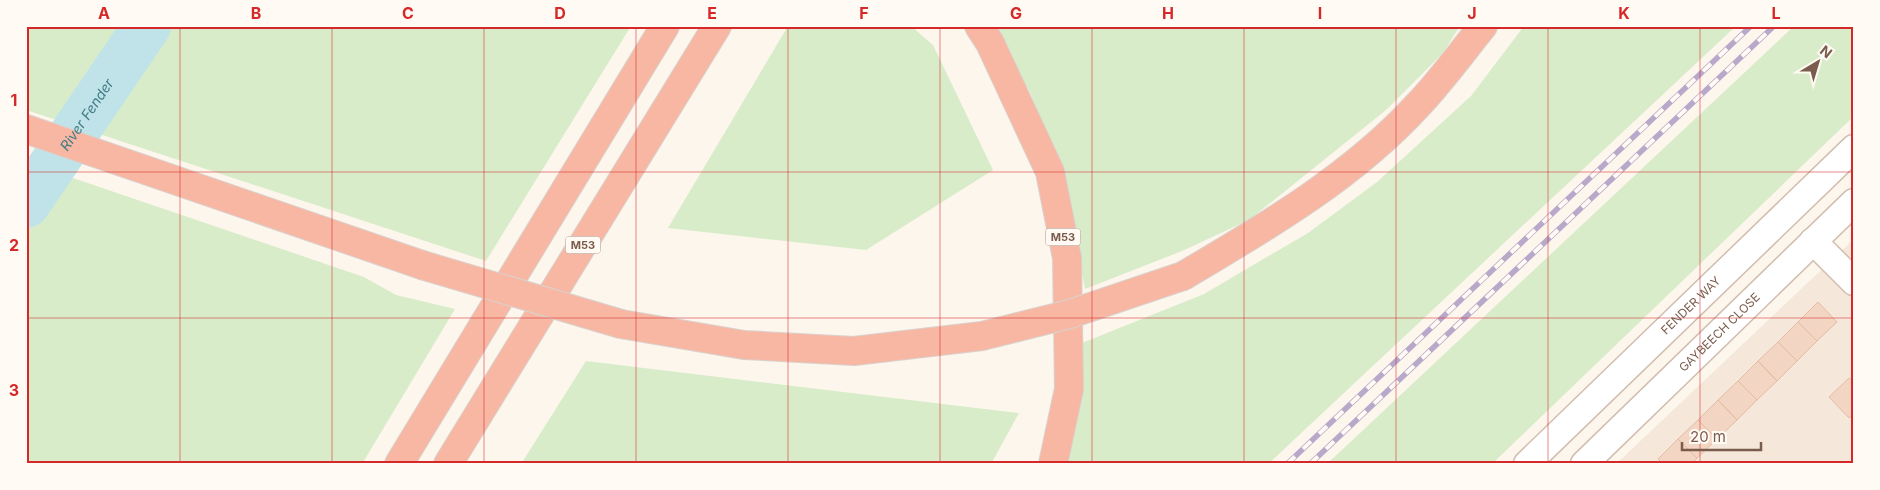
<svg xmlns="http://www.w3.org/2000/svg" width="1880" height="490" viewBox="0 0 1880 490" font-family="Inter,sans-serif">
<rect width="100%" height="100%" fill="#fdf6ec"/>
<path fill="#f5e8da" d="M 1854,239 L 1854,464 L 1616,464 Z"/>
<path fill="#d8ecc9" d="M 26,26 L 631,26 L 486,261 L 26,110 Z
M 788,26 L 911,26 L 933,45 L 993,170 L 866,250 L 668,228 Z
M 991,26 L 1460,26 L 1443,53 L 1386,110 L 1249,220 L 1182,251 L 1085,289 L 1064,180 L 1030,92 Z
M 1524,26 L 1736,26 L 1268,464 L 1066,464 L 1076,423 L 1082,343 L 1204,294 L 1308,233 L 1377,182 L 1471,96 Z
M 1794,26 L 1854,26 L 1854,116 L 1492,464 L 1327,464 Z
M 26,162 L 364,277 L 396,295 L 455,309 L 362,464 L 26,464 Z
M 586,361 L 1019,413 L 991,464 L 521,464 Z"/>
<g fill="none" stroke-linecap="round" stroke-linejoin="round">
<path stroke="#bfe3e8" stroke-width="48" id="s1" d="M 26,204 L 147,26"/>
</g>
<path fill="#f3d5c3" stroke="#e6bba3" d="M 1818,302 L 1837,322 L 1817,341 L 1798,322 Z
M 1798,322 L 1817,341 L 1797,361 L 1778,342 Z
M 1778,342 L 1797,361 L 1777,381 L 1758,361 Z
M 1758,361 L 1777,381 L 1757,400 L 1738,381 Z
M 1849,378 L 1854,382 L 1854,413 L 1849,418 L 1829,397 Z
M 1738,381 L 1757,400 L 1737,420 L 1718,400 Z
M 1718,400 L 1737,420 L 1717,439 L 1698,420 Z
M 1698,420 L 1717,439 L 1697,458 L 1678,439 Z
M 1678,439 L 1697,458 L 1692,464 L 1663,464 L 1658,459 Z"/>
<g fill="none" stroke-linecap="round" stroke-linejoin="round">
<g stroke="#d1beb0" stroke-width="29">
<g id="minor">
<path d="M 1813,241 L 1854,282"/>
<path id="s2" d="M 1527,464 L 1854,148"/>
<path id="s3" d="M 1584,464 L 1854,202"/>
</g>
</g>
<g stroke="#dad1cd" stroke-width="30">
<path id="highway" d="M 979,26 L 990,43 L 1050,172 L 1067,258 L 1069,389 L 1053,464
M 26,129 L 422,265
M 1183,276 C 1266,227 1352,177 1418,105 C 1441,81 1461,53 1483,26
M 621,324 L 744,345 L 854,351 L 982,336
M 399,464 L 665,26
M 448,464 L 717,26"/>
</g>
<use href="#minor" stroke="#fff" stroke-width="26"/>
<use href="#highway" stroke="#f7b7a3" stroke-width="28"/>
<g stroke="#b9a8c9" stroke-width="5.5">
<path id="rail" d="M 1287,464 L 1751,26
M 1310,464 L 1774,26"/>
</g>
<use href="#rail" stroke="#fffaf3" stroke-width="4" stroke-dasharray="11" stroke-linecap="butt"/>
<g stroke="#dad1cd" stroke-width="30" stroke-linecap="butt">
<path id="highway-bridge" d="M 422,265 L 621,324
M 982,336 L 1070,314 L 1183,276"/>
</g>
<use href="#highway-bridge" stroke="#f7b7a3" stroke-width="28"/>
</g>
<path fill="none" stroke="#d62828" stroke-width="1" stroke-opacity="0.55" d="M 180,26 L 180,464M 332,26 L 332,464M 484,26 L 484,464M 636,26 L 636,464M 788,26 L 788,464M 940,26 L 940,464M 1092,26 L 1092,464M 1244,26 L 1244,464M 1396,26 L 1396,464M 1548,26 L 1548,464M 1700,26 L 1700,464M 26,172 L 1854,172M 26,318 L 1854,318"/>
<g text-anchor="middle" stroke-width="4.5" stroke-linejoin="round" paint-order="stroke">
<g fill="#fffaf3" stroke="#a28b7f" stroke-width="1">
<rect x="1045.5" y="228.5" width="35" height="17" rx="4"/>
<rect x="565.5" y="236.5" width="35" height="17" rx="4"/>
</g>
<g font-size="11" font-weight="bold" fill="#7a5c4d">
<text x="1063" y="241">M53</text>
<text x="583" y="249">M53</text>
</g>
<g font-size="12" fill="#7a5c4d" stroke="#fffaf3">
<text dy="4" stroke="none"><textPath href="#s2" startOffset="228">FENDER WAY</textPath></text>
<text dy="4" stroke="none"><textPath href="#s3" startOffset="189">GAYBEECH CLOSE</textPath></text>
</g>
<g font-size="14" font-style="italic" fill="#437c86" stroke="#fffaf3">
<text dy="5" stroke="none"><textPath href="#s1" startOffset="108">River Fender</textPath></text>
</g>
</g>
<rect width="1880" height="490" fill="none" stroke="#fffaf3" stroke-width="55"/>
<g transform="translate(1818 62) rotate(38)" stroke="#fffaf3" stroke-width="4" paint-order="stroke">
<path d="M0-4L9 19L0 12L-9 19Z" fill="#7a5c4d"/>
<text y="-8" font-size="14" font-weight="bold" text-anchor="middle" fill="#7a5c4d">N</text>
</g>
<path d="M1682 442v8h79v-8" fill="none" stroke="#7a5c4d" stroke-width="2.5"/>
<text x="1690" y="442" font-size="15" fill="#7a5c4d" stroke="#fffaf3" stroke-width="4" paint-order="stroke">20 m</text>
<rect x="28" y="28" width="1824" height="434" fill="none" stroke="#d62828" stroke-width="2"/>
<g font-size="16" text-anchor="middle" font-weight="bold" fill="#d62828">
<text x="104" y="19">A</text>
<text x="256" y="19">B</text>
<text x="408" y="19">C</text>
<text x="560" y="19">D</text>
<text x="712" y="19">E</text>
<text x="864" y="19">F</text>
<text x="1016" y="19">G</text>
<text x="1168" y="19">H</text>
<text x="1320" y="19">I</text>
<text x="1472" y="19">J</text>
<text x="1624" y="19">K</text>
<text x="1776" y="19">L</text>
<text x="14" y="106">1</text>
<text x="14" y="251">2</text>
<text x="14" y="396">3</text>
</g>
</svg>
